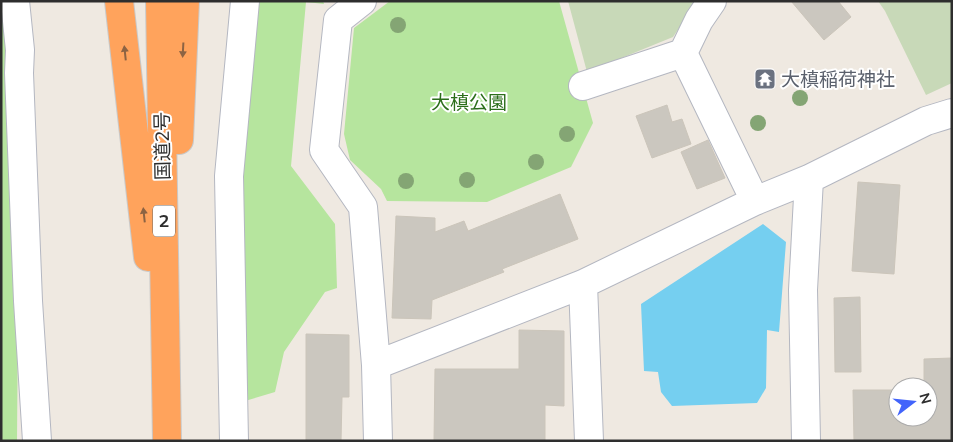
<svg xmlns="http://www.w3.org/2000/svg" width="953" height="442" viewBox="0 0 953 442" font-family="Mulish,'Noto Sans JP',sans-serif">
<rect width="100%" height="100%" fill="#efe9e1"/>
<path fill="#b6e59e" d="M 1,1 L 16,1 L 20,50 L 17,441 L 1,441 Z
M 249,1 L 323,1 L 324,4 L 306,2 L 291,166 L 335,224 L 337,288 L 325,292 L 284,352 L 275,392 L 245,401 L 238,163 Z
M 390,1 L 559,1 L 593,123 L 571,167 L 487,202 L 387,201 L 381,189 L 350,160 L 344,134 L 354,28 Z"/>
<path fill="#c8d9b8" d="M 568,1 L 697,1 L 673,37 L 587,72 Z
M 878,1 L 952,1 L 952,83 L 926,95 L 885,11 Z"/>
<path fill="#75cff0" d="M 763,224 L 786,242 L 779,332 L 767,330 L 766,388 L 757,403 L 672,406 L 661,392 L 658,372 L 644,371 L 641,304 Z"/>
<path fill="#cbc7bf" stroke="#cbc5ba" d="M 791,1 L 838,1 L 851,17 L 824,40 Z
M 667,105 L 672,122 L 682,119 L 691,144 L 652,158 L 636,116 Z
M 708,140 L 725,178 L 697,189 L 681,152 Z
M 858,182 L 900,185 L 894,274 L 852,271 Z
M 560,194 L 578,239 L 502,269 L 504,272 L 432,300 L 431,319 L 392,318 L 396,216 L 435,218 L 435,232 L 464,221 L 468,231 Z
M 860,297 L 861,372 L 835,372 L 834,298 Z
M 519,330 L 564,331 L 564,406 L 545,405 L 545,441 L 434,441 L 435,369 L 519,369 Z
M 306,334 L 349,335 L 349,397 L 342,397 L 341,441 L 306,441 Z
M 952,358 L 952,441 L 854,441 L 853,390 L 898,390 L 898,417 L 928,417 L 928,387 L 924,387 L 924,359 Z"/>
<g fill="none" stroke-linecap="round" stroke-linejoin="round">
<g stroke="#b4b7c1" stroke-width="30">
<path id="street" d="M 15,1 L 20,50 L 19,73 L 28,301 L 37,441
M 362,1 L 338,20 L 324,150 L 363,207 L 376,365 L 378,441
M 683,53 L 699,20 L 712,1
M 583,86 L 683,53 L 755,201
M 583,284 L 589,441
M 376,365 L 583,284 L 755,201 L 809,179 L 926,121 L 952,113
M 234,441 L 229,176 L 245,1
M 806,441 L 803,290 L 809,179"/>
</g>
<g stroke="#c9c9c9" stroke-width="30">
<path id="highway" d="M 119,1 L 148,257
M 160,1 L 167,441
M 179,140 L 185,1"/>
</g>
<use href="#street" stroke="#fff" stroke-width="28"/>
<use href="#highway" stroke="#ffa35c" stroke-width="28"/>
</g>
<g fill="#84a574">
<circle cx="398" cy="25" r="8"/>
<circle cx="800" cy="98" r="8"/>
<circle cx="758" cy="123" r="8"/>
<circle cx="567" cy="134" r="8"/>
<circle cx="536" cy="162" r="8"/>
<circle cx="467" cy="180" r="8"/>
<circle cx="406" cy="181" r="8"/>
</g>
<defs><path id="oneway-solid" d="M-6-.8H1V-3.2L6.5 0L1 3.2V.8H-6Z" transform="scale(1.25)"/></defs>
<g fill="#8c6343">
<use href="#oneway-solid" transform="translate(183 50) rotate(93)"/>
<use href="#oneway-solid" transform="translate(125 53) rotate(-96)"/>
<use href="#oneway-solid" transform="translate(144 215) rotate(-96)"/>
</g>
<defs>
<g id="temple-square" transform="scale(1.125)"><rect x="-9" y="-9" width="18" height="18" rx="4" fill="#6b7280" stroke="#fff"/><path d="M0-6L5-2H3V0L6.5 2.5H4V6H1.5V3h-3V6H-4V2.5H-6.5L-3 0V-2H-5Z" fill="#fff"/></g>
</defs>
<g fill-rule="evenodd">
<use href="#temple-square" x="765" y="79"/>
</g>
<g text-anchor="middle" stroke-width="4" stroke-linejoin="round" paint-order="stroke">
<rect fill="#fff" stroke="#6d6d6d" stroke-width="1" x="153" y="205.5" width="22" height="31" rx="4"/>
<g font-size="18" font-weight="bold" fill="#2e2e2e">
<text x="164" y="227">2</text>
</g>
<g font-size="19" fill="#5b616d" stroke="#fff" text-anchor="start">
<text x="781" y="86">大槙稲荷神社</text>
</g>
<g font-size="19" fill="#2c6e1b" stroke="#fff">
<text x="469" y="109">大槙公園</text>
</g>
<g font-size="19" fill="#2e2e2e" stroke="#fff">
<text transform="translate(162 146) rotate(-91)" y="7">国道2号</text>
</g>
</g>
<rect width="953" height="442" fill="none" stroke="#2e2e2e" stroke-width="5"/>
<g transform="translate(913 402) rotate(74)"><circle r="24" fill="#ffffff" stroke="#ababab"/>
<path d="M0-4L9 19L0 12L-9 19Z" fill="#4264fb"/>
<text y="-8" font-size="14" font-weight="bold" text-anchor="middle" fill="#2e2e2e">N</text>
</g>
</svg>
